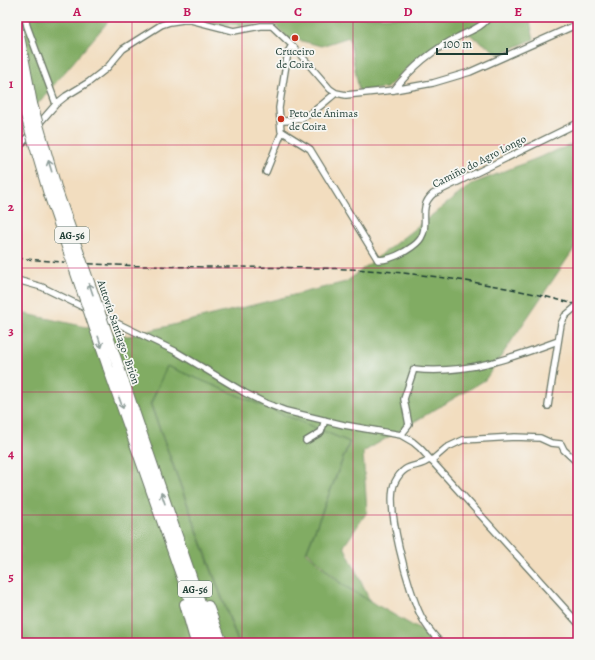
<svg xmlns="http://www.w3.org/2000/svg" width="595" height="660" viewBox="0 0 595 660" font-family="Alegreya,serif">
<rect width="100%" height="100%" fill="#f6f6f2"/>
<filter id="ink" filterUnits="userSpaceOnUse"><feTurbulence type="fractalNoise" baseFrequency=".025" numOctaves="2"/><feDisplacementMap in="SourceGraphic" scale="8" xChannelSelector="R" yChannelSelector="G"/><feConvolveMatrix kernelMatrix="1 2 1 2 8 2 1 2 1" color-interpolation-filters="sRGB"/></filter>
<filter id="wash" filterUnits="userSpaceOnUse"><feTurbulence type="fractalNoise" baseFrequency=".012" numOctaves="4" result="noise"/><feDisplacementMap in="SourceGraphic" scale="16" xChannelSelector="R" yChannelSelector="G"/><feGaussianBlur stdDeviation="0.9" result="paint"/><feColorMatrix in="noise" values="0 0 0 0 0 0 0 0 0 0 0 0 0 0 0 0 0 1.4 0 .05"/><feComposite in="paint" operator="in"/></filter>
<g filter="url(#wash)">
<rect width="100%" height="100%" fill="#f2ddbf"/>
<path fill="#81ac63" stroke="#50744c" d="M 17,17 L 112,17 L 22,122 L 23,133 L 17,142 Z
M 193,17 L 529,17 L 534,39 L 499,54 L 463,30 L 416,59 L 387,88 L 359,91 L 349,37 L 321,46 L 302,41 L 295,36 L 290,40 L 274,24 L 268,22 L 247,25 L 219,24 Z
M 578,142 L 578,243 L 485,380 L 363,452 L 367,512 L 344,546 L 370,601 L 342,584 L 307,551 L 350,442 L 167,366 L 150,404 L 238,643 L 17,643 L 17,312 L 128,336 L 346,282 L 472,184 Z
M 167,366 L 349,442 L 306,552 L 342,585 L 443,643 L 239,643 L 151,404 Z"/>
</g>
<g filter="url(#ink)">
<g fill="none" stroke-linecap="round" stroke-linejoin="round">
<g stroke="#697565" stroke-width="8">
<path id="minor" d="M 25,17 L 27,26 L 56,104
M 292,45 L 288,52 L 279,108 L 281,131 L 310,149 L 378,260 C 388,260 395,257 404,252 C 410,248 417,245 421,238 C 430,223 417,208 433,194 L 578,123
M 394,90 C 412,67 432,50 458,37 C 467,32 484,27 488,17
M 280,121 C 307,122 317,108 336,93
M 37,126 L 56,104 L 66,96 L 89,82 L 107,68 L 123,49 L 161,25 L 170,22 L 183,20 L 191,20 L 234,31 L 261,26 L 272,26 L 292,45 L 330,89 L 336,93 L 346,95 L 394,90 L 433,83 L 470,72 L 578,24
M 17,149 L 31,133
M 266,172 L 282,132
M 17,280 L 42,287 L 89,310
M 100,315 L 175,351 L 245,393 L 265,403 L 286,411 L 344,425 L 401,435 L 413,442 L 420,448 L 578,623
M 548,406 L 561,324 L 565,316
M 401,435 L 409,425 L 404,399 L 414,369 C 463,375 512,358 558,341
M 306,441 L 321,432 L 325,420
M 430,459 C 418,470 406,460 395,482 C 384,504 409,593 421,616 C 426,626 433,635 441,643
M 431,461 L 446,448 L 463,440 L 515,437 L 540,438 L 551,443 L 561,444 L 564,450 L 578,463"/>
</g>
<g stroke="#697565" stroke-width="12">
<path id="motorway" d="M 17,25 L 32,104
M 17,78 L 23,105
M 118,365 L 214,643
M 108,367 L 205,643
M 185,604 L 196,643
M 208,606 L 222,643"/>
</g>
<use href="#minor" stroke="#fff" stroke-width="5.5"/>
<use href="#motorway" stroke="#fff" stroke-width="10"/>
<path stroke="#1f3d34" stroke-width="1.5" stroke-dasharray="6 3" stroke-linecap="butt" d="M 17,258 C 91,266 166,267 240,267 C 294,268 349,267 403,273 C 462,279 521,289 578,305"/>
<g stroke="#697565" stroke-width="8" stroke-linecap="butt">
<path id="minor-bridge" d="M 565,316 L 578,305"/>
</g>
<g stroke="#697565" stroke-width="12" stroke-linecap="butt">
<path id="motorway-bridge" d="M 32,104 L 57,191 L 118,365
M 23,105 L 49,194 L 108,367"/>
</g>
<use href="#minor-bridge" stroke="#fff" stroke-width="5.5"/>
<use href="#motorway-bridge" stroke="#fff" stroke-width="10"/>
</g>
<defs><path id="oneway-shaft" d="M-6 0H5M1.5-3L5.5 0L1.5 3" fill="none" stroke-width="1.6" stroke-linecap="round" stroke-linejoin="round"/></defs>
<g stroke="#8f9e9a">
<use href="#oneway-shaft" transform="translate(50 166) rotate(-107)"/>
<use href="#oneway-shaft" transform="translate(91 289) rotate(-109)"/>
<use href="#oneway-shaft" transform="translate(100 342) rotate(72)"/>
<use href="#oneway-shaft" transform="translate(121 403) rotate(70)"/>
<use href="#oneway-shaft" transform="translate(163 498) rotate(-109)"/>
</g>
</g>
<path fill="none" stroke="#c2185b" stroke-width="1" stroke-opacity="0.55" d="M 132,17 L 132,643M 242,17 L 242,643M 353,17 L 353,643M 463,17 L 463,643M 17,145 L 578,145M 17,268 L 578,268M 17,392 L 578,392M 17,515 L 578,515"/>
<g fill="#c8321e" stroke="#f6f6f2" stroke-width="1.5">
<circle cx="295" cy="38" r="4"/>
<circle cx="281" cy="119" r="4"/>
</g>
<g text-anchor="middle" stroke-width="3.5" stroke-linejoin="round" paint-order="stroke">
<g fill="#f6f6f2" stroke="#60746d" stroke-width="1">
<rect x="55" y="227" width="34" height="16" rx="3"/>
<rect x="178" y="581" width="34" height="16" rx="3"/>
</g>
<g font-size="10" font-weight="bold" fill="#1f3d34">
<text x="72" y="239">AG-56</text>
<text x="195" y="593">AG-56</text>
</g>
<g font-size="11" fill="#1f3d34" stroke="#f6f6f2">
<text x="295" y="55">Cruceiro<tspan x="295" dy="13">de Coira</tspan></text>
<text x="289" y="117" text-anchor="start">Peto de Ánimas<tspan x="289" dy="13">de Coira</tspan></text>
</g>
<g font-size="11" fill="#1f3d34" stroke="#f6f6f2">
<text transform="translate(479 161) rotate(-27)" y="4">Camiño do Agro Longo</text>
<text transform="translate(119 332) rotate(71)" y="4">Autovía Santiago - Brión</text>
</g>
</g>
<rect width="595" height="660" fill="none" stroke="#f6f6f2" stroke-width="44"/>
<path d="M437 48v6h70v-6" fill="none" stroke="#1f3d34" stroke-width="2"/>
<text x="443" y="48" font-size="12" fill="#1f3d34" stroke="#f6f6f2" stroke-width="3" paint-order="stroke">100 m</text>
<rect x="22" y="22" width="551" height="616" fill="none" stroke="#c2185b" stroke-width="1.5"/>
<g font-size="13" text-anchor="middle" font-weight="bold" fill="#c2185b">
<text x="77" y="16">A</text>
<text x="187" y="16">B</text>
<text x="298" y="16">C</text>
<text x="408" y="16">D</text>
<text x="518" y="16">E</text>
<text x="11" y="88">1</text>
<text x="11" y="211">2</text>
<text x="11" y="335">3</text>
<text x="11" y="458">4</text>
<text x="11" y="581">5</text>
</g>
</svg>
